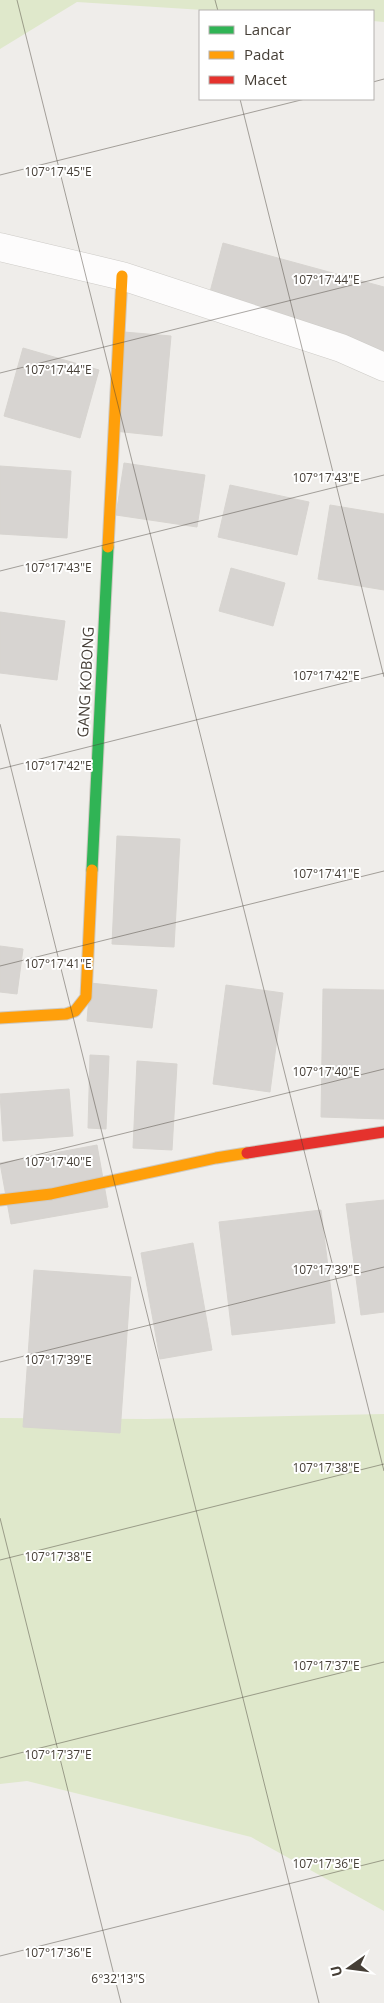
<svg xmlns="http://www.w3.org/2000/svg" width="384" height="2003" viewBox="0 0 384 2003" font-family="'Open Sans',sans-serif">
<rect width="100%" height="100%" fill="#efedea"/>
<path fill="#dfe8cb" d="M 0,0 L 384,0 L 384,22 L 373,21 L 373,11 L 219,11 L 77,2 L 0,49 Z
M 384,1414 L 384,1911 L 251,1837 L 27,1781 L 0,1784 L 0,1418 L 147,1419 Z"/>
<path fill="#d7d4d1" stroke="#d7d4d0" d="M 223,243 L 384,287 L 384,354 L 206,307 Z
M 124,332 L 171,336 L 162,436 L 114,431 Z
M 23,348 L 99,370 L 80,438 L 4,416 Z
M 124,463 L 205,475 L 197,527 L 116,515 Z
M 0,466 L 71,471 L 67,538 L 0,534 Z
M 230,485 L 309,502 L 297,555 L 218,537 Z
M 330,505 L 384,514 L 384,590 L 318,579 Z
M 231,568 L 285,583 L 273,626 L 219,611 Z
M 0,612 L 65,621 L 57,680 L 0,673 Z
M 117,836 L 180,839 L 174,947 L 112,944 Z
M 0,946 L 23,949 L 17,994 L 0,992 Z
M 90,983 L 157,990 L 152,1028 L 87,1021 Z
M 226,985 L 283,993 L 270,1092 L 213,1084 Z
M 323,989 L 384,990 L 384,1119 L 321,1117 Z
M 90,1055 L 109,1056 L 106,1129 L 88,1128 Z
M 137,1061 L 177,1064 L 172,1150 L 133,1148 Z
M 69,1089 L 73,1136 L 3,1141 L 0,1094 Z
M 97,1145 L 108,1207 L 11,1224 L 0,1163 Z
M 384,1200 L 384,1312 L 361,1315 L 346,1204 Z
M 321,1210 L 335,1323 L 232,1335 L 219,1222 Z
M 193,1243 L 212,1350 L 160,1359 L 141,1253 Z
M 34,1270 L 131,1277 L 120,1433 L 23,1427 Z"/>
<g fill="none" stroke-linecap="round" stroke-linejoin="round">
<g stroke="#cdcbc7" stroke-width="29">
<path id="street" d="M 0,247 L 122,276 L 341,348 L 384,367"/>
</g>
<g stroke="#cec9c1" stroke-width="13">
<path id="fast" d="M 92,870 L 108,547"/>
</g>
<g stroke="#cec9c1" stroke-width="13">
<path id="slow" d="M 108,547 L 122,276
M 0,1018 L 66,1014 L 75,1011 L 86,997 L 92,870
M 0,1200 L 51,1194 L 216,1158 L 247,1153"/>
</g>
<g stroke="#cec9c1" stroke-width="13">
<path id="jam" d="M 247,1153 L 384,1132"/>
</g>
<use href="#street" stroke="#fdfcfc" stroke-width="28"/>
<use href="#fast" stroke="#30b455" stroke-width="11"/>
<use href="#slow" stroke="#ff9f0a" stroke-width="11"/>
<use href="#jam" stroke="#e5322d" stroke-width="11"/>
</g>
<path fill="none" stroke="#453e36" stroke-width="1" stroke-opacity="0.45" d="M 17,0 L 384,1471M 215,0 L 218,11M 373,82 L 384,79M 240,99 L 384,677M 0,175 L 305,99M 0,373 L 384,277M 0,571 L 384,475M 0,724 L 319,2003M 0,769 L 384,673M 0,966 L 384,871M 0,1164 L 384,1069M 0,1362 L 384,1267M 0,1518 L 121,2003M 0,1560 L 384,1464M 0,1758 L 384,1662M 0,1956 L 384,1860"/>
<g text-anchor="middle" stroke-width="4" stroke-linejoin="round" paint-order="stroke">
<g font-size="15" fill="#453e36" stroke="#fff">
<text transform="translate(86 682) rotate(-87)" y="5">GANG KOBONG</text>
</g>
</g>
<g font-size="12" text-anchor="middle" fill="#453e36" stroke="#fff" stroke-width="4" stroke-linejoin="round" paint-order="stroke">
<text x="58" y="176">107°17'45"E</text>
<text x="326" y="284">107°17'44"E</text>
<text x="58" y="374">107°17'44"E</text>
<text x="326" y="482">107°17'43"E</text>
<text x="58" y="572">107°17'43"E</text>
<text x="326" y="680">107°17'42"E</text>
<text x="58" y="770">107°17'42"E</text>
<text x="326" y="878">107°17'41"E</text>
<text x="58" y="968">107°17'41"E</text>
<text x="326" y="1076">107°17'40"E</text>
<text x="58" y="1166">107°17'40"E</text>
<text x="326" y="1274">107°17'39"E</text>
<text x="58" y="1364">107°17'39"E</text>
<text x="326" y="1472">107°17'38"E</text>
<text x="58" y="1561">107°17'38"E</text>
<text x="326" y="1670">107°17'37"E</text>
<text x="58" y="1759">107°17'37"E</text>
<text x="326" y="1868">107°17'36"E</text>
<text x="58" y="1957">107°17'36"E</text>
<text x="118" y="1983">6°32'13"S</text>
</g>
<rect x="199" y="10" width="175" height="90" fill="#ffffff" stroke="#b5b2af"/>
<rect x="209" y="26" width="25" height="8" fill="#30b455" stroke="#b5b2af"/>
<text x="244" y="35" font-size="15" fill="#453e36">Lancar</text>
<rect x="209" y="51" width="25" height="8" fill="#ff9f0a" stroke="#b5b2af"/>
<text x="244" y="60" font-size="15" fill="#453e36">Padat</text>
<rect x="209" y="76" width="25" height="8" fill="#e5322d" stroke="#b5b2af"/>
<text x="244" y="85" font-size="15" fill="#453e36">Macet</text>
<g transform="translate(349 1968) rotate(256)" stroke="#ffffff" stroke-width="4" paint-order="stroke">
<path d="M0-4L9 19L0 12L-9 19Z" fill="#453e36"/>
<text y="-8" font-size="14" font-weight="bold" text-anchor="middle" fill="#453e36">U</text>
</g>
</svg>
